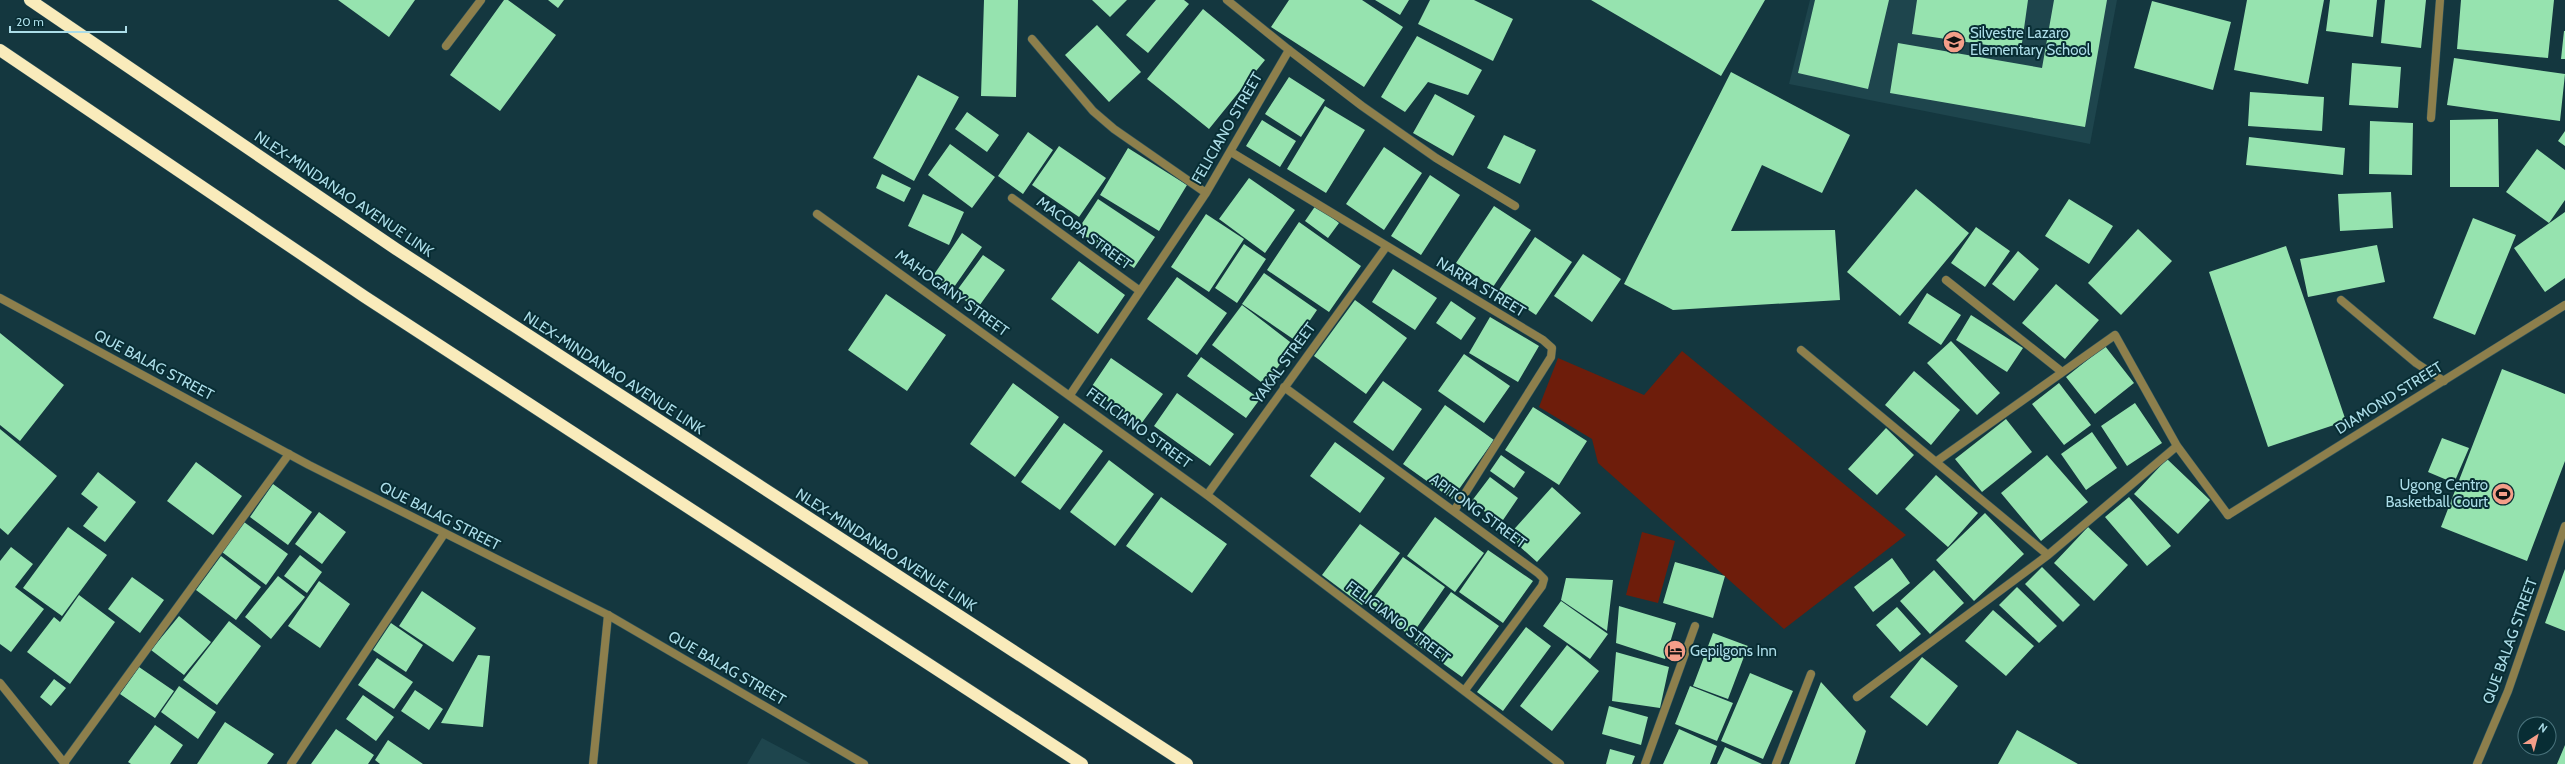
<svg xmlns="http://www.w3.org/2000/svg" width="2565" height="764" viewBox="0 0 2565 764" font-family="Cabin,sans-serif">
<rect width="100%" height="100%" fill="#14373f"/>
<path fill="#1e454d" d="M 1810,0 L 2117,0 L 2090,144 L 1789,84 Z
M 762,738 L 811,764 L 747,764 Z"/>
<path fill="#6e1d0b" d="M 1682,351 L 1906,535 L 1784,629 L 1598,463 L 1592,439 L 1539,407 L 1558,358 L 1644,395 Z
M 1642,532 L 1675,541 L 1658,603 L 1626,595 Z"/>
<path fill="#96e3af" d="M 338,0 L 415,0 L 389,37 Z
M 504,0 L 508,0 L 556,35 L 500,111 L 450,75 Z
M 548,0 L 564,0 L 558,8 Z
M 984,0 L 1018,0 L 1016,97 L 981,96 Z
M 1092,0 L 1127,0 L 1110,17 Z
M 1156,0 L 1184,0 L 1189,4 L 1148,53 L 1126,35 Z
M 1289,0 L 1362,0 L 1403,27 L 1364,87 L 1271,27 Z
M 1375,0 L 1409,0 L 1400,15 Z
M 1430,0 L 1474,0 L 1513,19 L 1493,61 L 1418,24 Z
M 1591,0 L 1765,0 L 1721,76 Z
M 1815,0 L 1889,0 L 1868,89 L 1798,73 Z
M 1917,0 L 2028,0 L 2021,50 L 1912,34 Z
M 2054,0 L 2107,0 L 2085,127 L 1890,93 L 1898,43 L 2042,68 Z
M 2247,0 L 2324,0 L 2308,84 L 2234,70 Z
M 2330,0 L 2377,0 L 2373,37 L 2326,31 Z
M 2385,0 L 2426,0 L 2421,48 L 2381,43 Z
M 2461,0 L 2554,0 L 2548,58 L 2457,49 Z
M 2152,1 L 2231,22 L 2213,90 L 2134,68 Z
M 1203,9 L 1265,60 L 1209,129 L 1147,79 Z
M 1097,25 L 1141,72 L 1109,102 L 1065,55 Z
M 2564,31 L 2565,31 L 2565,59 L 2561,59 Z
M 1417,36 L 1482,70 L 1468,95 L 1428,82 L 1405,112 L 1381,97 Z
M 2454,58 L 2565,74 L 2560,121 L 2447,105 Z
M 2352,63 L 2401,67 L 2398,108 L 2349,105 Z
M 1731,72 L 1850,135 L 1822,193 L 1762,165 L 1731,231 L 1835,230 L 1840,300 L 1673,310 L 1624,284 Z
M 918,75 L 959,97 L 914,181 L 873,158 Z
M 1289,77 L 1325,100 L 1301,137 L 1265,114 Z
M 2250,92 L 2324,97 L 2322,131 L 2248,126 Z
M 1435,94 L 1475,116 L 1453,156 L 1413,133 Z
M 1325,106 L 1365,130 L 1326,193 L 1287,169 Z
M 967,112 L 999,135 L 987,152 L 955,129 Z
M 2498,119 L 2499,187 L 2450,187 L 2450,120 Z
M 1262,120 L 1296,141 L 1280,167 L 1246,146 Z
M 2370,121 L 2413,123 L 2412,175 L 2369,174 Z
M 2565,131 L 2565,146 L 2558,141 Z
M 1028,132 L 1053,150 L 1023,194 L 998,176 Z
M 1504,135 L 1536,150 L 1520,184 L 1487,168 Z
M 2249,137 L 2345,148 L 2343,175 L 2246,165 Z
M 950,144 L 995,177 L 972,208 L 928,175 Z
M 1059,146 L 1106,178 L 1079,217 L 1032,185 Z
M 1384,147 L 1422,173 L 1384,230 L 1346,204 Z
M 1128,148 L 1187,185 L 1159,231 L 1100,195 Z
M 2537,149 L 2565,170 L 2565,200 L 2549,223 L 2506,192 Z
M 882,174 L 911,188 L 904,202 L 876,188 Z
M 1430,175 L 1460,195 L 1421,255 L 1391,236 Z
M 1249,178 L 1295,210 L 1265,253 L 1219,219 Z
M 1916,189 L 1969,233 L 1900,316 L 1847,272 Z
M 2391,192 L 2393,228 L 2340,231 L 2338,194 Z
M 923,194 L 964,212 L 949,245 L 908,226 Z
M 1098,199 L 1155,237 L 1134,268 L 1077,231 Z
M 2069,199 L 2113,226 L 2089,264 L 2045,236 Z
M 1316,205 L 1339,223 L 1328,238 L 1305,221 Z
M 1494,206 L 1531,230 L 1493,287 L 1456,263 Z
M 2565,212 L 2565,278 L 2545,292 L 2514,248 Z
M 1206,214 L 1244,239 L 1209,292 L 1171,267 Z
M 2473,218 L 2516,235 L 2475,335 L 2433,318 Z
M 1299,222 L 1361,266 L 1329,312 L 1267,270 Z
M 1976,227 L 2010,251 L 1985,287 L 1951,263 Z
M 2138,229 L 2172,261 L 2121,315 L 2088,283 Z
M 962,233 L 982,247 L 952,290 L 933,276 Z
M 1535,237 L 1572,262 L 1536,315 L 1499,290 Z
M 1244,244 L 1266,259 L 1237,303 L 1215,288 Z
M 2377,245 L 2385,282 L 2308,297 L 2300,259 Z
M 2286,246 L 2346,421 L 2268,447 L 2209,272 Z
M 2018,251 L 2039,269 L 2014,301 L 1992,284 Z
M 1583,254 L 1621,279 L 1592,322 L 1554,296 Z
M 983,255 L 1005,270 L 977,309 L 955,293 Z
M 1079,261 L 1125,295 L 1098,334 L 1051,299 Z
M 1393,269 L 1437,298 L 1415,330 L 1372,302 Z
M 1264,273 L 1317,310 L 1296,341 L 1242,304 Z
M 1177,277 L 1227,313 L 1197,355 L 1147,319 Z
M 2056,284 L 2099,320 L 2065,359 L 2022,323 Z
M 1927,293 L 1961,315 L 1941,345 L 1908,323 Z
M 886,294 L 946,335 L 907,391 L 848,350 Z
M 1355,300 L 1407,338 L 1366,394 L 1314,356 Z
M 1451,301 L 1476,318 L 1461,340 L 1436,323 Z
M 1242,305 L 1294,345 L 1265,385 L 1212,345 Z
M 1971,315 L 2023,348 L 2007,372 L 1956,340 Z
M 1490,317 L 1539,346 L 1518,382 L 1469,353 Z
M 0,333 L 64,385 L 20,441 L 0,425 Z
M 1951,341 L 2000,393 L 1977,415 L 1927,363 Z
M 2105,346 L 2134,383 L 2095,414 L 2066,377 Z
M 1464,354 L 1510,386 L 1484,423 L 1438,391 Z
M 1201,357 L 1260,399 L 1246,418 L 1187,376 Z
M 1111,358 L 1163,394 L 1141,424 L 1090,389 Z
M 2502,369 L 2565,394 L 2565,461 L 2527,561 L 2441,527 Z
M 1914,371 L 1960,410 L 1931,445 L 1885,405 Z
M 1383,381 L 1422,409 L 1393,451 L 1353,422 Z
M 1013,383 L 1059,417 L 1015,477 L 970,444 Z
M 2059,383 L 2091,425 L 2064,445 L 2032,404 Z
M 1177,393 L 1234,434 L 1210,466 L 1154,426 Z
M 2135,403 L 2162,443 L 2127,466 L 2101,426 Z
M 1445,405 L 1494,440 L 1452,499 L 1403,464 Z
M 1533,407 L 1587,441 L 1559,485 L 1505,450 Z
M 2006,419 L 2032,452 L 1982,492 L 1955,459 Z
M 1064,423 L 1103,451 L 1060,510 L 1021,482 Z
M 1886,428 L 1914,455 L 1877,495 L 1848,469 Z
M 0,429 L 57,476 L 8,535 L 0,528 Z
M 2092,432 L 2117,468 L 2086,490 L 2061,454 Z
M 2442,438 L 2469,448 L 2454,483 L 2428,472 Z
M 1335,442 L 1385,478 L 1360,513 L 1310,476 Z
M 1501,455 L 1525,472 L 1514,488 L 1490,471 Z
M 2047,455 L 2088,502 L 2041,541 L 2001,493 Z
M 2167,459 L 2210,500 L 2178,534 L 2134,494 Z
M 1109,460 L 1154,494 L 1115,546 L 1070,512 Z
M 196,462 L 242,496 L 213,535 L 167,501 Z
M 98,472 L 136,502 L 105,542 L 83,526 L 98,507 L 81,494 Z
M 1936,475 L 1978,513 L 1948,547 L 1905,509 Z
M 1490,477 L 1518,498 L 1501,523 L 1471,502 Z
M 273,484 L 312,512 L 288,545 L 250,517 Z
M 1552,487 L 1581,513 L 1537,562 L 1508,536 Z
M 1161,497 L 1227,544 L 1192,593 L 1126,546 Z
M 2129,497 L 2171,546 L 2147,566 L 2105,517 Z
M 319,512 L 346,532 L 322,564 L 295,544 Z
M 1985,513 L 2024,554 L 1974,601 L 1936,560 Z
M 1435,517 L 1484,553 L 1455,592 L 1407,556 Z
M 244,522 L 288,554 L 266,585 L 222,552 Z
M 1360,524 L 1400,553 L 1362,605 L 1322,575 Z
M 68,527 L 107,555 L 62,616 L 23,588 Z
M 2088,527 L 2128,565 L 2094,601 L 2054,563 Z
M 11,547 L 33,564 L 15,587 L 44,609 L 11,652 L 0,644 L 0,561 Z
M 1488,550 L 1533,581 L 1503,623 L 1459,592 Z
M 300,555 L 322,572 L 307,593 L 284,576 Z
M 221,556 L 261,587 L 236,620 L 196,590 Z
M 1403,557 L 1445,587 L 1411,636 L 1368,606 Z
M 1892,558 L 1910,583 L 1873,612 L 1854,587 Z
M 1675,562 L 1725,576 L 1713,618 L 1663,603 Z
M 2042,567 L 2080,605 L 2063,622 L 2025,584 Z
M 2565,569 L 2565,631 L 2545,623 Z
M 1934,570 L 1964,603 L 1930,634 L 1900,601 Z
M 278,576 L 305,597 L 271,639 L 245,617 Z
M 132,577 L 164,600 L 140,633 L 108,609 Z
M 1566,578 L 1613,580 L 1607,631 L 1561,600 Z
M 319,581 L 350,604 L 320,648 L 288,626 Z
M 2017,587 L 2057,626 L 2039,643 L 1999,605 Z
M 422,591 L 476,628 L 453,662 L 399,626 Z
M 1451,592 L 1499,626 L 1462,677 L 1414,643 Z
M 79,595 L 115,622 L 70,684 L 27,652 L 54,617 L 60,622 Z
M 1561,601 L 1608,634 L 1590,659 L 1543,626 Z
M 1619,606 L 1676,623 L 1665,659 L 1616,643 Z
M 1897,607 L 1921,634 L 1900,652 L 1876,625 Z
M 1993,610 L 2034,646 L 2006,676 L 1965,641 Z
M 179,616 L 211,642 L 184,675 L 151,650 Z
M 229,621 L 261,646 L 217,705 L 183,680 Z
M 391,623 L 423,645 L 406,672 L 373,650 Z
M 1526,627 L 1551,646 L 1503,711 L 1477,692 Z
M 1713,633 L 1748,646 L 1728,699 L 1693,686 Z
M 1567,645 L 1599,671 L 1552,731 L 1520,706 Z
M 1616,652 L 1669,667 L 1660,708 L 1612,701 Z
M 478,655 L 490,656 L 483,727 L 441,723 Z
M 1922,657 L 1958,686 L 1927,726 L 1890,697 Z
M 377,658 L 413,682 L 394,709 L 358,685 Z
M 139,667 L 174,691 L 155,718 L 120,694 Z
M 1750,673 L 1793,691 L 1763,759 L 1721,741 Z
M 54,679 L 66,688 L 51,706 L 40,697 Z
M 1821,682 L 1866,731 L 1855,764 L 1789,764 Z
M 179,686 L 216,712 L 198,739 L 161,712 Z
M 1690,686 L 1733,703 L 1717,741 L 1675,724 Z
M 415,690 L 443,709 L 429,730 L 401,711 Z
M 363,695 L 394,717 L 376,741 L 346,719 Z
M 1609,706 L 1648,717 L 1641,745 L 1602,734 Z
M 225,722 L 274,754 L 267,764 L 197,764 Z
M 155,725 L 183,745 L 170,764 L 131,764 L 128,762 Z
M 336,729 L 374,755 L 368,764 L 311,764 Z
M 1679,729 L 1717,746 L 1710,764 L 1663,764 Z
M 2017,730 L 2078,764 L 1998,764 Z
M 388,740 L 423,764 L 380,764 L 375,760 Z
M 2565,745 L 2565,764 L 2557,764 Z
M 1725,747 L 1762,764 L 1717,764 Z
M 1610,749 L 1635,756 L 1632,764 L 1606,764 Z"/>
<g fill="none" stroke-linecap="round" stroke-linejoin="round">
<g stroke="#2f555d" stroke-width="9">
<path id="service" d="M 1289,50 L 1362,106 L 1436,158 L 1515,206
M 2431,118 L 2440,0
M 1946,280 L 2062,372
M 2341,300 L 2416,363 L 2444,381
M 1801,350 L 2048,555
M 1937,461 L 2115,335 L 2177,446 L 2228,515
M 1857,697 L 2048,555 L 2177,446
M 593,764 L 608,615"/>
</g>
<g stroke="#2f555d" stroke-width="9">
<path id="minor" d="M 1032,39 L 1093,111 L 1114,129 L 1206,193
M 446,46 L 481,0
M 1231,152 L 1543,340 L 1552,348 L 1551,357 L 1454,511
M 1012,198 L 1140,291
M 817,214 L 1207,495 L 1560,764
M 1284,387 L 1538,573 L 1544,579 L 1542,586 L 1465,690
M 1070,395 L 1206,193 L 1289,50 L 1227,0
M 1207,495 L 1386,247
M 2228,515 L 2565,305
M 0,683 L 65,764
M 64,763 L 289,454
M 291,764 L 444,534
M 1645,764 L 1695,626
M 1776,764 L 1811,674"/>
</g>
<g stroke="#2f555d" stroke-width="9">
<path id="tertiary" d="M 0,298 L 309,465 L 608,615 L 864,764
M 2477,764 L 2508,691 L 2565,526"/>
</g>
<g stroke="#2f555d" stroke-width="13">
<path id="motorway" d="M 30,0 L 396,249 L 1187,764
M 0,50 L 365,297 L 1082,764"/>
</g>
<use href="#service" stroke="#8d7f4c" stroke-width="8"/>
<use href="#minor" stroke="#8d7f4c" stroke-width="8"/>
<use href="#tertiary" stroke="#8d7f4c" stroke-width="8"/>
<use href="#motorway" stroke="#f9ebbb" stroke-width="12"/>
</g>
<defs>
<g id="school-disc" transform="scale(1.15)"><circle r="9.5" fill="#f49e89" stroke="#082d34"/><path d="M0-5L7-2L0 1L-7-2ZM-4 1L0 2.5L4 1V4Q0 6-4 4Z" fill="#111"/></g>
<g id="stadium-disc" transform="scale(1.15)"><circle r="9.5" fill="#f49e89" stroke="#082d34"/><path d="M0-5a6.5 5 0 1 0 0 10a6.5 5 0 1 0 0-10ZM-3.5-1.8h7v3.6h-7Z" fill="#111"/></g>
<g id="hotel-disc" transform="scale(1.15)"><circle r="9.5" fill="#f49e89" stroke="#082d34"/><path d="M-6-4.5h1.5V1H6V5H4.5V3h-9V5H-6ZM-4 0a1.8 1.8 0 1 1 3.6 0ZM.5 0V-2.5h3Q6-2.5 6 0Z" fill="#111"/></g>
</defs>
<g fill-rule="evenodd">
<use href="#school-disc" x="1954" y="42"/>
<use href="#stadium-disc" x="2503" y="494"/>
<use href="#hotel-disc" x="1675" y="651"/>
</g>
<g text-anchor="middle" stroke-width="4" stroke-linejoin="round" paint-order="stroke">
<g font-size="15" fill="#acdde8" stroke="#082d34" text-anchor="start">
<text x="1970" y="38">Silvestre Lazaro<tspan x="1970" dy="17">Elementary School</tspan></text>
<text x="2488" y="490" text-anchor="end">Ugong Centro<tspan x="2488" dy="17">Basketball Court</tspan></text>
<text x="1690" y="656">Gepilgons Inn</text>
</g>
<g font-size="15" fill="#acdde8" stroke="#082d34">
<text transform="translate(1227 128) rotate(-60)" y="5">FELICIANO STREET</text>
<text transform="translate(344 194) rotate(34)" y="5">NLEX-MINDANAO AVENUE LINK</text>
<text transform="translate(1084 233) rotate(36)" y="5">MACOPA STREET</text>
<text transform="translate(1481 287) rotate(31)" y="5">NARRA STREET</text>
<text transform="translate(952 293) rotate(36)" y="5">MAHOGANY STREET</text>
<text transform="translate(1284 363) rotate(-54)" y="5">YAKAL STREET</text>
<text transform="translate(154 365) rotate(28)" y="5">QUE BALAG STREET</text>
<text transform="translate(614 373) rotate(33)" y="5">NLEX-MINDANAO AVENUE LINK</text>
<text transform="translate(2389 398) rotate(-32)" y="5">DIAMOND STREET</text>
<text transform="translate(1139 428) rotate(36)" y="5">FELICIANO STREET</text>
<text transform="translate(1478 511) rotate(36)" y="5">APITONG STREET</text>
<text transform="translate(440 516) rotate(27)" y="5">QUE BALAG STREET</text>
<text transform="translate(886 550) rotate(33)" y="5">NLEX-MINDANAO AVENUE LINK</text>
<text transform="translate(1398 622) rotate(37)" y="5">FELICIANO STREET</text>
<text transform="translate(2510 641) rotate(-70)" y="5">QUE BALAG STREET</text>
<text transform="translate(727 668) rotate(30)" y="5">QUE BALAG STREET</text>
</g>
</g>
<g transform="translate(2537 736) rotate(36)"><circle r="19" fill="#082d34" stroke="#4a737c"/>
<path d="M0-3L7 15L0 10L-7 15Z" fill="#f49e89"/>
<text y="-6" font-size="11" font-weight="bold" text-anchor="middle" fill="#acdde8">N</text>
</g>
<path d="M10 26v6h116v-6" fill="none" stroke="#acdde8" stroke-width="2"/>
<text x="16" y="26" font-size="12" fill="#acdde8" stroke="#082d34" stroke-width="3" paint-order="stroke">20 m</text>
</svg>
